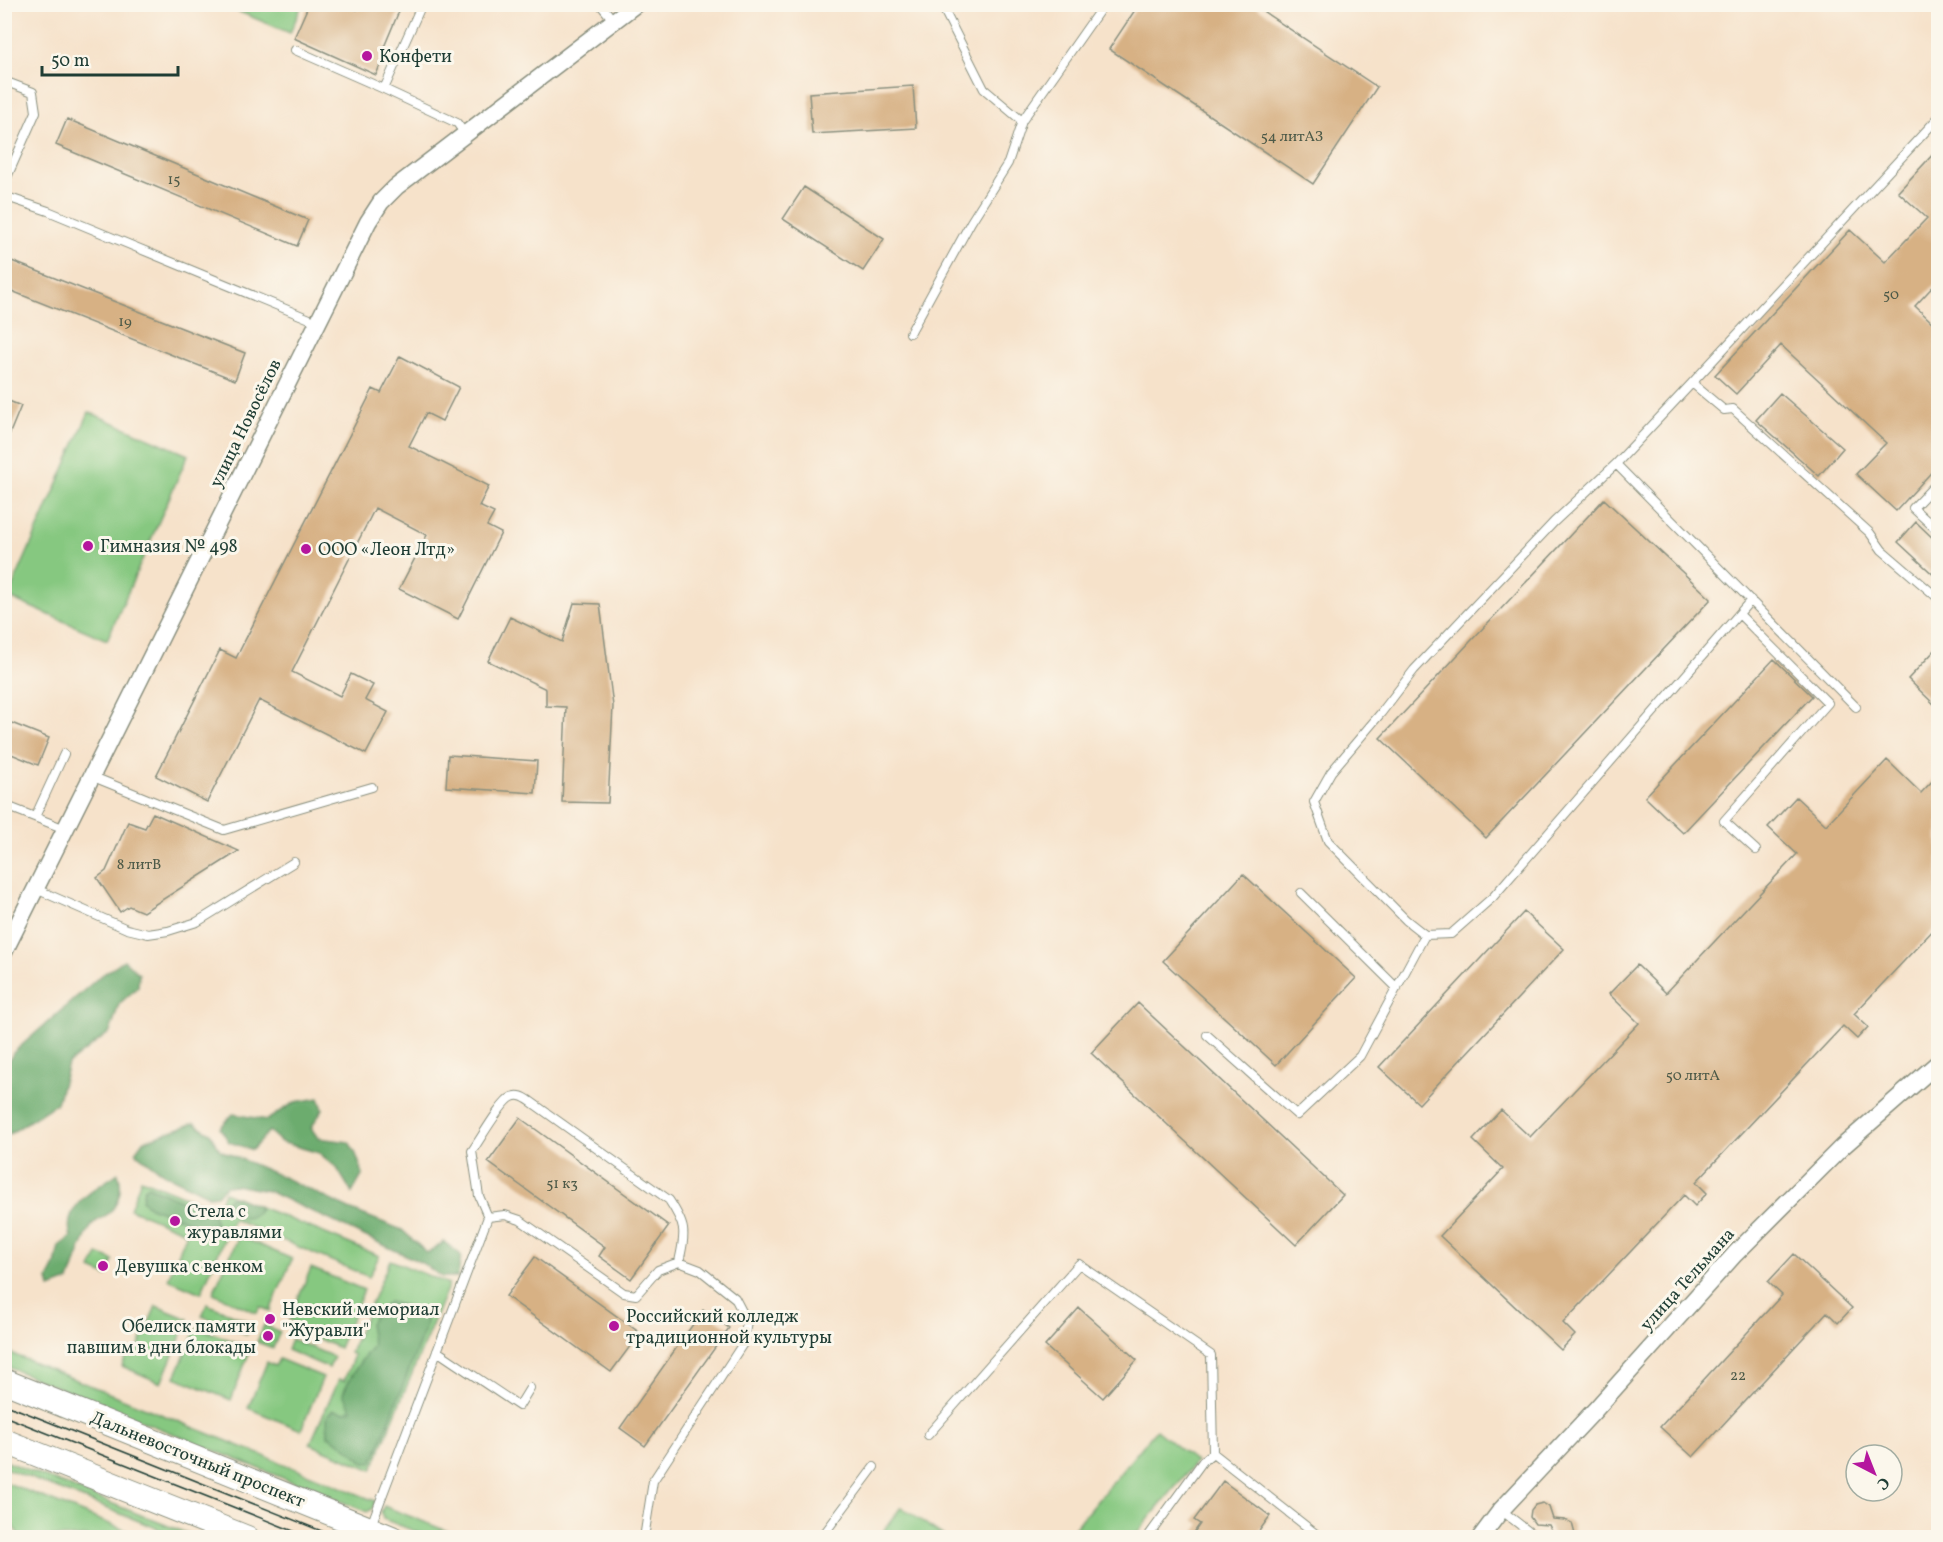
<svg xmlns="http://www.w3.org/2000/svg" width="1943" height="1542" viewBox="0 0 1943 1542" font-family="Vollkorn,serif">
<rect width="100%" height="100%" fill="#fbf7ec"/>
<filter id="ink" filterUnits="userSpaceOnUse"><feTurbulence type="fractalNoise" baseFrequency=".0167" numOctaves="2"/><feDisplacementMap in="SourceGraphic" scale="12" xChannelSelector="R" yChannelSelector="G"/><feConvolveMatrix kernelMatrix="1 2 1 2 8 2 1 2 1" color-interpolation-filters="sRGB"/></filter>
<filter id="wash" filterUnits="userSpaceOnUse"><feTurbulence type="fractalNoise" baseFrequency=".008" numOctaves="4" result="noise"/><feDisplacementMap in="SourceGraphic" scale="24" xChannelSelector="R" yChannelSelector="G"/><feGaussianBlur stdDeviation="1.35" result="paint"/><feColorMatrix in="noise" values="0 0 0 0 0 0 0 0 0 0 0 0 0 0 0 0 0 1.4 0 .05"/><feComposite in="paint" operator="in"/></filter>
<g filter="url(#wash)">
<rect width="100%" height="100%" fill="#f6e2ca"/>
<path fill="#86c880" stroke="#52825a" stroke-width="1.5" d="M 223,5 L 302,5 L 290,33 Z
M 89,412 L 188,455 L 107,640 L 8,597 Z
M 141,1179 L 217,1210 L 224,1192 L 379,1256 L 369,1277 L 233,1219 L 201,1293 L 168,1279 L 187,1233 L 130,1209 Z
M 239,1236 L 292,1259 L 270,1311 L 260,1307 L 257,1313 L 213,1293 Z
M 98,1254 L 113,1260 L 107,1276 L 91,1269 Z
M 390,1260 L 449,1284 L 372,1470 L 310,1444 L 339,1379 L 344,1381 L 354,1355 L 350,1353 Z
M 311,1268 L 364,1290 L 339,1348 L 296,1329 L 298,1324 L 289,1320 Z
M 207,1304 L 252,1323 L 247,1334 L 202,1316 Z
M 156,1306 L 188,1319 L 161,1383 L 122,1366 L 129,1350 L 136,1353 Z
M 264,1325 L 280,1332 L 273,1348 L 257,1342 Z
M 197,1327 L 243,1345 L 241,1350 L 249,1353 L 231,1400 L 175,1377 Z
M 291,1339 L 334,1357 L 329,1368 L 287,1350 Z
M 5,1351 L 375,1501 L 373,1508 L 367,1512 L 5,1366 Z
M 279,1359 L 323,1377 L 301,1430 L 248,1408 L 267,1362 L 275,1366 Z
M 1156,1430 L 1196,1462 L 1142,1527 L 1133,1537 L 1067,1537 Z
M 5,1461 L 196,1537 L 179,1537 L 5,1468 Z
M 5,1482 L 142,1537 L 21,1537 L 5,1517 Z
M 384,1506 L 462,1537 L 430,1537 L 383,1519 L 381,1512 Z
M 901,1507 L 945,1537 L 879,1537 Z"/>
<path fill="#6cac6e" stroke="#467451" stroke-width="1.5" d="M 124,960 L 139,974 L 138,987 L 119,1004 L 110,1032 L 68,1064 L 57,1103 L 5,1137 L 5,1069 L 13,1053 L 99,977 Z
M 319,1098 L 323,1109 L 311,1128 L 318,1138 L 349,1142 L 356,1154 L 363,1174 L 352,1193 L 337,1168 L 319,1153 L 281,1142 L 269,1131 L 252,1150 L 229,1142 L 220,1128 L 233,1114 L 267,1120 L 295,1102 Z
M 194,1123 L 210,1133 L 220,1150 L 285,1178 L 349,1209 L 402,1230 L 427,1253 L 444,1242 L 461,1255 L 458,1277 L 442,1277 L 422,1263 L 268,1191 L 235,1185 L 226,1186 L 217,1195 L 209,1196 L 163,1173 L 135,1152 L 143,1141 Z
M 118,1173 C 123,1186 120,1202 109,1213 C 100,1221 95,1218 88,1232 C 80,1247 75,1265 69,1281 L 50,1288 L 48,1279 L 55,1265 L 59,1246 L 71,1237 C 61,1205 96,1189 118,1173 Z
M 148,1186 L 213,1214 L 216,1224 L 205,1228 L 150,1207 L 142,1201 L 144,1189 Z
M 234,1196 L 257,1206 L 260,1210 C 249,1222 233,1220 224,1206 L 228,1199 Z
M 389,1302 L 416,1308 L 427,1315 L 425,1329 L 379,1447 L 372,1462 L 364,1462 L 342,1444 L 328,1436 L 327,1416 L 334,1410 L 344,1412 L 352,1410 L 343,1394 C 349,1378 362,1358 373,1346 L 369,1325 L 375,1315 Z"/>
<g id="blocks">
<path fill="#d7b184" d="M 309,4 L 344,4 L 357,10 L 360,4 L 402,4 L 384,47 L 387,48 L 376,75 L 294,38 Z
M 1139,4 L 1252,4 L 1377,87 L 1313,184 L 1109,49 Z
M 913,86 L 916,128 L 812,134 L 809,93 Z
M 67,119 L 308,220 L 297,246 L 56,145 Z
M 1938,149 L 1938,281 L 1915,306 L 1938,328 L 1938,465 L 1896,511 L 1856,474 L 1886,443 L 1781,345 L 1736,394 L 1715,375 L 1850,230 L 1885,262 L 1927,218 L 1898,192 Z
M 804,187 L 884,239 L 863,271 L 783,219 Z
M 4,258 L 245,353 L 235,380 L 4,288 Z
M 400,356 L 459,387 L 442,421 L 426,413 L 409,446 L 489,486 L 479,506 L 494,513 L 487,526 L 501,533 L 458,619 L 399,589 L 427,535 L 375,508 L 292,672 L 340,696 L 351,674 L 373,685 L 365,700 L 388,712 L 366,754 L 259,700 L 207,802 L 156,776 L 220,650 L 236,658 L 373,389 L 381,393 Z
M 1780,393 L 1843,448 L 1819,476 L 1756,420 Z
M 4,399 L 21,406 L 5,445 L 4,445 Z
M 1604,499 L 1711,599 L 1486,838 L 1380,738 Z
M 1916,522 L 1938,543 L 1938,579 L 1898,542 Z
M 574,603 L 600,604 L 613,706 L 608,803 L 562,802 L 566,707 L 546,706 L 546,689 L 488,661 L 510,617 L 562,642 Z
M 1938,647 L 1938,708 L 1908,679 Z
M 1774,659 L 1812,696 L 1683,833 L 1645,797 Z
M 4,720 L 49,738 L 38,765 L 4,751 Z
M 448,755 L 537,761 L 535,793 L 446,787 Z
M 1887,760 L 1921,793 L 1938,775 L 1938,925 L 1854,1014 L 1868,1027 L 1857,1039 L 1843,1026 L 1696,1182 L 1707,1193 L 1695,1206 L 1684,1195 L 1563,1323 L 1575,1335 L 1561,1350 L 1440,1236 L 1503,1169 L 1473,1140 L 1501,1110 L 1530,1137 L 1639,1023 L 1609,994 L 1637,965 L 1666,993 L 1797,854 L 1768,827 L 1796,797 L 1826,825 Z
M 153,813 L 239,851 L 143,912 L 129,906 L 120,912 L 97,878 L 106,871 L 128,822 L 145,828 Z
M 1243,874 L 1356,978 L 1276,1065 L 1163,961 Z
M 1524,912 L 1564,949 L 1419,1104 L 1379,1067 Z
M 1138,1003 L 1343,1195 L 1296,1245 L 1091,1053 Z
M 520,1118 L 669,1226 L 631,1279 L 599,1256 L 605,1247 L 488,1162 Z
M 1794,1254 L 1852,1308 L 1838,1323 L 1827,1312 L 1693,1457 L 1660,1427 L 1782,1295 L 1768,1282 Z
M 535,1257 L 640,1333 L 611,1372 L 506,1296 Z
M 1079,1308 L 1137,1360 L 1103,1398 L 1045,1346 Z
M 703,1310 L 729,1328 L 645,1446 L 620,1428 Z
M 1223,1481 L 1270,1516 L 1254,1538 L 1190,1538 L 1200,1524 L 1194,1520 Z
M 1543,1503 L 1549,1507 L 1553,1519 L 1565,1520 L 1572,1523 L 1576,1538 L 1555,1538 L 1549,1525 L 1535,1524 L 1530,1517 L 1531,1510 L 1535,1505 Z"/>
</g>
</g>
<g filter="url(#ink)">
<use href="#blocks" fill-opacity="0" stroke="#8a907f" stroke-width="1.5"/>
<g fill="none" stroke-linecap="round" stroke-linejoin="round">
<g stroke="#8a907f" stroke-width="10">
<path id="service" d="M 600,4 L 614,21
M 295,50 L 384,89 L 457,123 L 465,134
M 4,81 L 33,92 L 36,112 L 4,184
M 384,89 L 422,4
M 1938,118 L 1692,383 L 1724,410 L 1733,409 L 1870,533 L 1882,550 L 1938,598
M 1022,121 L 1104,4
M 4,196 L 48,211 L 317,322
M 910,333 L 971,222 L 1008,163 L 1022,121 L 984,89 L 941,4
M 1692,383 L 1616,464 L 1856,707
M 1616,464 L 1554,522 L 1414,670 L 1381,713 L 1331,772 L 1314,802 L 1328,841 L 1406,920 L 1425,935 L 1451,934 L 1493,897 L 1751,600
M 1938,482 L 1913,508 L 1938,531
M 1739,614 L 1828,703 L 1724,821 L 1756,850
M 91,776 L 224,830 L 372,787
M 4,805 L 65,829
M 35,817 L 64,754
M 36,889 L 127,929 L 148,934 L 168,931 L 197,922 L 294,862
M 1301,893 L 1397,988
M 1207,1035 L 1297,1115 L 1360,1056 L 1425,935
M 488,1217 L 505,1215 L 520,1220 L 624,1293 L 636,1295 L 658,1270 L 679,1262 L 700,1270 L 735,1298 L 747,1321 L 744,1342 L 653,1481 L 644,1538
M 437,1351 L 519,1406 L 530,1388
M 928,1435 L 1079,1264 L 1211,1355 L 1213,1453
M 1501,1510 L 1537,1538
M 370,1528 L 488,1217 L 479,1196 L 472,1151 C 480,1140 501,1102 512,1097 C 519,1094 524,1097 530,1101 L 669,1200 C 686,1226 686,1231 679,1262
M 821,1538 L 874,1467
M 1147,1538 L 1203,1461 L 1213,1453 L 1321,1538"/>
</g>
<g stroke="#8a907f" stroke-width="19">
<path id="minor" d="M 4,952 L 368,222 L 381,202 L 396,187 L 636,4
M 1480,1538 L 1501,1510 L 1595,1410 L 1735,1254 L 1842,1147 L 1938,1063"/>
</g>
<g stroke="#8a907f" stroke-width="23">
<path id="tertiary" d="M 4,1537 L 5,1538"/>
</g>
<g stroke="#8a907f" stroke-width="26">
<path id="secondary" d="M 4,1381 L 392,1538
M 4,1441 L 247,1538"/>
</g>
<use href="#service" stroke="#fff" stroke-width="8"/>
<use href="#minor" stroke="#fff" stroke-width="16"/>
<use href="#tertiary" stroke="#fff" stroke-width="21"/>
<use href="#secondary" stroke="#fff" stroke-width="24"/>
<path stroke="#1f3d34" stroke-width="1.5" d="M 4,1404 L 339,1538
M 4,1416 L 311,1538"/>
</g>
</g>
<g fill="#b5179e" stroke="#fbf7ec" stroke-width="2">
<circle cx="367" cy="56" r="6"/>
<circle cx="88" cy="546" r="6"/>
<circle cx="306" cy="549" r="6"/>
<circle cx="175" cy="1221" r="6"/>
<circle cx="103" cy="1266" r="6"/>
<circle cx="270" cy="1319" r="6"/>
<circle cx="614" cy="1326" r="6"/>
<circle cx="268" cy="1336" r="6"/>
</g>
<g text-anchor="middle" stroke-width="6" stroke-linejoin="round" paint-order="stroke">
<g font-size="15" fill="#4d5a48">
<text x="1292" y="141">54 литАЗ</text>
<text x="174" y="184">15</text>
<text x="1891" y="299">50</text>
<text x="125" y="326">19</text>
<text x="139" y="869">8 литВ</text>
<text x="1693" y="1080">50 литА</text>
<text x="562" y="1188">51 к3</text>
<text x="1738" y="1380">22</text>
</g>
<g font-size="18" fill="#1f3d34" stroke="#fbf7ec" text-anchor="start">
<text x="379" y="62">Конфети</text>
<text x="100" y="552">Гимназия № 498</text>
<text x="318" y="555">ООО «Леон Лтд»</text>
<text x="187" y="1217">Стела с<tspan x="187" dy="21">журавлями</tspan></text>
<text x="115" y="1272">Девушка с венком</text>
<text x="282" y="1315">Невский мемориал<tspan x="282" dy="21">"Журавли"</tspan></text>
<text x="626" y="1322">Российский колледж<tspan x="626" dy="21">традиционной культуры</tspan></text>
<text x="256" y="1332" text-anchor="end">Обелиск памяти<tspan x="256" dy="21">павшим в дни блокады</tspan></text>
</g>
<g font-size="18" fill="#1f3d34" stroke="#fbf7ec">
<text transform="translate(245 423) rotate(-64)" y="6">улица Новосёлов</text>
<text transform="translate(1687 1279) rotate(-48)" y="6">улица Тельмана</text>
<text transform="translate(198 1459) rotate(22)" y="6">Дальневосточный проспект</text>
</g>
</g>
<rect width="1943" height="1542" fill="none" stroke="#fbf7ec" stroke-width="24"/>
<g transform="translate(1874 1473) rotate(138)"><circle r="28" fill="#fbf7ec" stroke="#a3ada2" stroke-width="1.5"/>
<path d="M0-4.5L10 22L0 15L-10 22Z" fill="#b5179e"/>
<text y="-9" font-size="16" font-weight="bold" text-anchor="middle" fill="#1f3d34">С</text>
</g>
<path d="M42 66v9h136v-9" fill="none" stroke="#1f3d34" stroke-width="3"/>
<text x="51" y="66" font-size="18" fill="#1f3d34" stroke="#fbf7ec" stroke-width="4.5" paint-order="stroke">50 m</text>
</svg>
